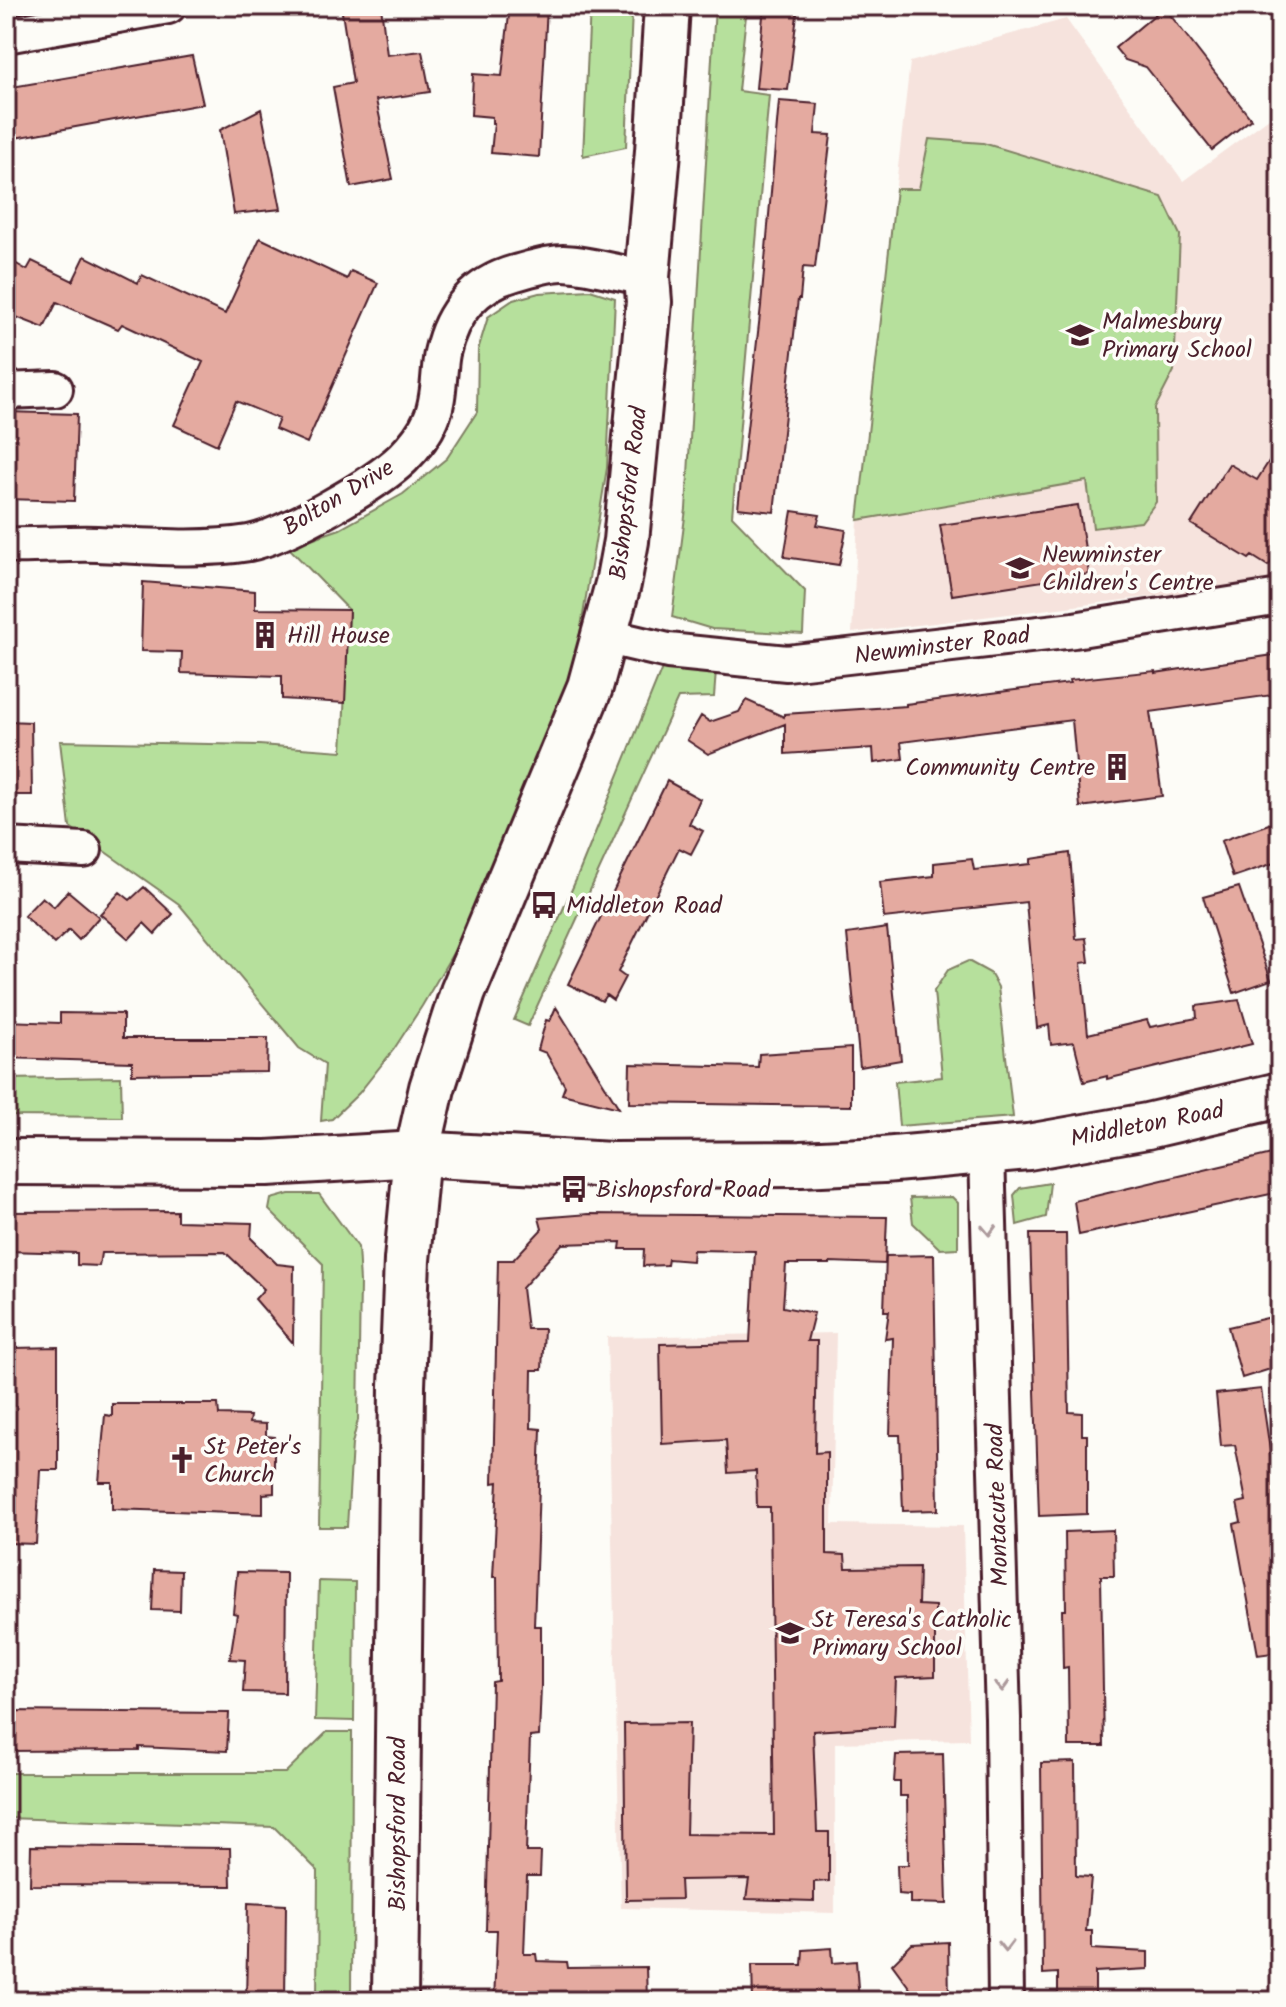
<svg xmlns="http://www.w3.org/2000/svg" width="1286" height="2007" viewBox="0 0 1286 2007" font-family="Kalam,sans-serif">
<rect width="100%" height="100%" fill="#fdfcf7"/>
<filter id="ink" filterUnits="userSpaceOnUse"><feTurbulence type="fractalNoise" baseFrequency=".0125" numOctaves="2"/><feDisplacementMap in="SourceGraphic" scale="16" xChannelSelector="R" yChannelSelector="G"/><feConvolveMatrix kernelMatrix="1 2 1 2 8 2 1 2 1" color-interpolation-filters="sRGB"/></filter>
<g filter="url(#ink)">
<path fill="#f6e3dd" d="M 1066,19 L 1183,181 L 1280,110 L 1280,581 L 852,633 L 858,520 L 910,62 Z
M 836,1333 L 832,1524 L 963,1526 L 969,1740 L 835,1743 L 835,1913 L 621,1908 L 607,1337 Z"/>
<path fill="#b6e09c" stroke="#808064" stroke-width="2" d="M 590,6 L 632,6 L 632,11 L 626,147 L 583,156 Z
M 715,6 L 747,6 L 738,91 L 769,95 L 732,516 L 805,591 L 803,634 L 712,629 L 672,617 L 686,509 Z
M 929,139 L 983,143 L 1162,197 L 1180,235 L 1174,371 L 1155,408 L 1156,502 L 1141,522 L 1093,528 L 1087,481 L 858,520 L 896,189 L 919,189 Z
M 590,290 L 615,298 L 607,468 L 571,689 L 466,931 L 422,1006 L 394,1049 L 359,1093 L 332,1119 L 321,1121 L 325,1064 L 299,1048 L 179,904 L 70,827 L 60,741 L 259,745 L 342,751 L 349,610 L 288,547 L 340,529 L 403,494 L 447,458 L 477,412 L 478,350 L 488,317 L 513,300 L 539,293 Z
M 662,668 L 716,671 L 714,697 L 678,698 L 528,1026 L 514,1020 L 576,880 Z
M 968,961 L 990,973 L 998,987 L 1013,1117 L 899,1126 L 895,1082 L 942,1077 L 934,991 L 948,970 Z
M 121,1077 L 122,1117 L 6,1116 L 6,1079 Z
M 1050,1183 L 1046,1217 L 1017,1225 L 1014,1195 L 1020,1188 Z
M 289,1194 L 319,1194 L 358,1247 L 360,1282 L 358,1420 L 352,1444 L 347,1527 L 319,1527 L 323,1264 L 269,1210 L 271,1199 Z
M 952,1197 L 958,1203 L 958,1248 L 940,1249 L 913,1223 L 910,1198 Z
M 319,1581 L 355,1582 L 354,1721 L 315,1720 Z
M 327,1732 L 352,1732 L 351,2001 L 317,2001 L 318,1871 L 274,1827 L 6,1818 L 6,1773 L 285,1773 Z"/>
<path fill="#e4aaa0" stroke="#4a1f2b" stroke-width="2" d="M 341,6 L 381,6 L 387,55 L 422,51 L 430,92 L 376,100 L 393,179 L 351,187 L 333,87 L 353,83 Z
M 510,6 L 547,6 L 539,157 L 491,153 L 494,123 L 492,123 L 492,117 L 471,115 L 473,74 L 502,76 Z
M 764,6 L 798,6 L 788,90 L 756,88 Z
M 1164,7 L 1251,119 L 1212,150 L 1146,67 L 1125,60 L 1115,48 Z
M 192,56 L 203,104 L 9,139 L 6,88 Z
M 779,101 L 818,104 L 815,134 L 831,135 L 815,268 L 803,267 L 800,299 L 798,299 L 774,512 L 738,508 L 761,306 Z
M 261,109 L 281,209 L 234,214 L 220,130 Z
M 260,238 L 347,279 L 351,271 L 378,283 L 307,443 L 275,429 L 279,419 L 236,401 L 217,445 L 174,425 L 203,362 L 122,324 L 118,329 L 57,302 L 44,328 L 6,313 L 6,258 L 27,270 L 32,261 L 73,281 L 85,256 L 138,283 L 142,275 L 225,314 Z
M 6,412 L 77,414 L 74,501 L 6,499 Z
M 1280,444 L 1280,551 L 1268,566 L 1252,556 L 1249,559 L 1191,524 L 1229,464 L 1257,480 Z
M 1078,505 L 1089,574 L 952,595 L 940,525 Z
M 792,511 L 820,515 L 817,525 L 846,530 L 839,565 L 784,557 Z
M 143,582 L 255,591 L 255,609 L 349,610 L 345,703 L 282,699 L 282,676 L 181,673 L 182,652 L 141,651 Z
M 1280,654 L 1280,694 L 1150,712 L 1162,796 L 1080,807 L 1072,720 L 901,742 L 903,759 L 874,763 L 873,748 L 785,754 L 785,724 L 708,754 L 687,740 L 701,716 L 710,722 L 739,712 L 746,700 L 784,717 L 784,714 L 906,706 L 906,704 L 1070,683 L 1069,680 L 1155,671 L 1155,673 Z
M 6,721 L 31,722 L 32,795 L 6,795 Z
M 667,781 L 700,799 L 689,824 L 703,831 L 691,854 L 679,848 L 618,972 L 625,977 L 613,1000 L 606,995 L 602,1001 L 568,984 Z
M 1280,820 L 1280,861 L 1233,877 L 1221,841 Z
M 1070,853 L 1076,939 L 1086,938 L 1089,962 L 1081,963 L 1088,1034 L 1147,1020 L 1150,1027 L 1197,1018 L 1196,1006 L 1239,1000 L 1252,1044 L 1107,1079 L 1107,1076 L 1084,1082 L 1074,1042 L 1051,1045 L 1049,1025 L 1037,1028 L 1026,902 L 884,918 L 880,882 L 934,876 L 934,863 L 972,859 L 974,870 L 1031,864 L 1031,859 Z
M 144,887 L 173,914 L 155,934 L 144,923 L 129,939 L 100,914 L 120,892 L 130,900 Z
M 1239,887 L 1271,980 L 1234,993 L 1203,897 Z
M 68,891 L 99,917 L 79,940 L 69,930 L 54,944 L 24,916 L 42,897 L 54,907 Z
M 887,928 L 901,1060 L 860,1067 L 847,934 Z
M 556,1007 L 619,1108 L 562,1094 L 565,1086 L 546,1053 L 538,1050 L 546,1020 L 550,1021 Z
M 60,1013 L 123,1014 L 123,1038 L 268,1038 L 267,1072 L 132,1074 L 132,1062 L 6,1058 L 6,1021 L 60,1023 Z
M 851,1048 L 851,1106 L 629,1103 L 630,1064 L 758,1067 L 759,1054 Z
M 1280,1152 L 1280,1192 L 1079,1235 L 1074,1201 Z
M 177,1211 L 177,1221 L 252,1223 L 251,1238 L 277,1264 L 294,1266 L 293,1343 L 255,1299 L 264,1289 L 225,1252 L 101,1253 L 99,1266 L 77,1265 L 77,1253 L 6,1251 L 6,1212 Z
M 589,1214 L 887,1217 L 885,1264 L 830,1262 L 830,1264 L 786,1264 L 783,1307 L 814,1313 L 807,1341 L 817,1341 L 815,1453 L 827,1452 L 827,1554 L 845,1555 L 846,1568 L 919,1567 L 918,1605 L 935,1606 L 935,1676 L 896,1678 L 894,1726 L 813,1731 L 817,1832 L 829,1832 L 829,1881 L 814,1882 L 814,1901 L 746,1899 L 749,1879 L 680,1880 L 681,1899 L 626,1900 L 624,1724 L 689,1723 L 686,1834 L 774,1835 L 770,1507 L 757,1507 L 756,1471 L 728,1473 L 726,1440 L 662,1444 L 660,1344 L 750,1342 L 755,1251 L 693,1250 L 692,1261 L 668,1259 L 667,1265 L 643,1266 L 644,1249 L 620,1249 L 621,1242 L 562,1244 L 522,1288 L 527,1329 L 544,1329 L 542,1370 L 532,1370 L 531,1428 L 541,1429 L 534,1626 L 541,1626 L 541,1686 L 539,1736 L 530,1737 L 526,1852 L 541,1852 L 540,1876 L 527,1876 L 524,1954 L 536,1954 L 537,1961 L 567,1962 L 568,1968 L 646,1967 L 647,2001 L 494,2001 L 497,1930 L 486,1930 L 492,1682 L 498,1681 L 497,1577 L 493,1577 L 498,1482 L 493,1483 L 498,1260 L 513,1260 L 542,1229 L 539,1218 Z
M 1030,1234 L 1066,1234 L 1069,1412 L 1082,1413 L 1082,1435 L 1087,1435 L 1087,1514 L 1039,1516 Z
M 934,1255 L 938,1510 L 903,1511 L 900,1435 L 890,1435 L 893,1338 L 885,1339 L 889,1311 L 884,1311 L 886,1256 Z
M 1280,1315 L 1280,1366 L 1242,1378 L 1228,1327 Z
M 58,1347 L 58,1470 L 40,1470 L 36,1544 L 6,1543 L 6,1442 L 13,1442 L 14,1348 Z
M 1261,1389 L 1280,1518 L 1280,1652 L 1258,1655 L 1234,1524 L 1241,1522 L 1237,1503 L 1246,1501 L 1235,1445 L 1221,1446 L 1216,1394 Z
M 112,1404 L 218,1404 L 219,1415 L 250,1416 L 249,1423 L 266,1424 L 266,1436 L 274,1437 L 274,1493 L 263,1494 L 263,1514 L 112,1509 L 112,1482 L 99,1482 L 105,1415 L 112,1416 Z
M 1113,1530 L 1114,1576 L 1101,1576 L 1104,1746 L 1069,1746 L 1068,1667 L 1063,1668 L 1062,1610 L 1066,1610 L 1065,1532 Z
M 154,1570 L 181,1571 L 180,1611 L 152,1610 Z
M 237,1572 L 286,1573 L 285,1693 L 243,1692 L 245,1660 L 230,1659 L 237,1614 L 233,1613 Z
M 6,1711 L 229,1713 L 227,1751 L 139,1747 L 139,1750 L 6,1751 Z
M 943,1754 L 947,1904 L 910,1903 L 910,1895 L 898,1894 L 897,1865 L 908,1865 L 907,1796 L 900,1796 L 900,1782 L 894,1782 L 896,1755 Z
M 1075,1762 L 1076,1876 L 1091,1877 L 1086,1931 L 1092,1931 L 1092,1949 L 1148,1952 L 1148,1969 L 1095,1972 L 1095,2001 L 1058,2001 L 1058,1973 L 1043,1974 L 1041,1763 Z
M 31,1846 L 230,1848 L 231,1886 L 30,1885 Z
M 248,1903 L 286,1905 L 285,2001 L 246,2001 Z
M 948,1942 L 949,2001 L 911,2000 L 911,1990 L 892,1964 L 912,1944 Z
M 832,1948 L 833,1963 L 856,1961 L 859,2001 L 753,2001 L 752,1965 L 802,1965 L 803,1950 Z"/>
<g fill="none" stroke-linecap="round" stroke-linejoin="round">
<g stroke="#4a1f2b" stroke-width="40">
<path id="street" d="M 6,35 L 168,6
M 6,391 L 55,389
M 6,545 C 36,546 67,543 97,544 C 145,546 202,551 249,543 C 286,536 376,484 403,458 C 414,447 425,433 431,419 C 440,399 438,374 442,353 C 451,312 475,284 515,273 C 530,269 548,263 563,263 C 588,263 620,275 647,277
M 604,636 L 668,651 L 787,663 L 1074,630 L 1280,597
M 6,846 L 84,850
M 987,1152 L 1003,1718 L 1006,2001"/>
</g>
<g stroke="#4a1f2b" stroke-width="50">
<path id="secondary" d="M 6,1162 L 267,1163 L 417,1154 L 612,1165 L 801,1164 L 883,1160 L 1028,1147 L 1147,1126 L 1280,1095"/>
</g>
<g stroke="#4a1f2b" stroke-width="50">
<path id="primary" d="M 395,2001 L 402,1386 L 407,1260 L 417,1154 L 432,1088 L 463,992 L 590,687 L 618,584 L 626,541 L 649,302 L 647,277 L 658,151 L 667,6"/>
</g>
<use href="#street" stroke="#fdfcf7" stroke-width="34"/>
<use href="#secondary" stroke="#fdfcf7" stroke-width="44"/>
<use href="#primary" stroke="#fdfcf7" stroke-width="44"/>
</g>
<defs><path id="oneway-chevron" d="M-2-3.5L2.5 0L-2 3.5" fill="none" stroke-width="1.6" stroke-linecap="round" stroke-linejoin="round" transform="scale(2)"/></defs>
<g stroke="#ac999b">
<use href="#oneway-chevron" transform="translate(989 1230) rotate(88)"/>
<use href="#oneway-chevron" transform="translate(1002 1686) rotate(88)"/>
<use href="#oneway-chevron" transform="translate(1005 1946) rotate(89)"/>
</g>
</g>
<defs>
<g id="school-bare" transform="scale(2.16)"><path d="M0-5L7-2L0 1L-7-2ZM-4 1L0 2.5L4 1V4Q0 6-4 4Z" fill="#4a1f2b" stroke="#fdfcf7" stroke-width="2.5" paint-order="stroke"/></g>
<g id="building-bare" transform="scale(2.16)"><path d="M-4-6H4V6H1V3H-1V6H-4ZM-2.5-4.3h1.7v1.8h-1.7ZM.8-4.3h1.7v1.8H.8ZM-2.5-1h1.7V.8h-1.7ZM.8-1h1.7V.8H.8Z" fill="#4a1f2b" stroke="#fdfcf7" stroke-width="2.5" paint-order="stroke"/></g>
<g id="bus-bare" transform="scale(2.16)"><path d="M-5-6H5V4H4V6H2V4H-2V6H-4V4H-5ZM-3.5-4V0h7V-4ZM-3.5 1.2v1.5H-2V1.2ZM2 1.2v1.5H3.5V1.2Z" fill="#4a1f2b" stroke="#fdfcf7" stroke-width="2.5" paint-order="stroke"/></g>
<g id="church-bare" transform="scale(2.16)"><path d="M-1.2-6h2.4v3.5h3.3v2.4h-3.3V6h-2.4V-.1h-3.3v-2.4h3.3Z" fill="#4a1f2b" stroke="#fdfcf7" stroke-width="2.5" paint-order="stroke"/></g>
</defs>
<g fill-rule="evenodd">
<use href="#school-bare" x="1080" y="335"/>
<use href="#school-bare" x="1020" y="568"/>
<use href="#building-bare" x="265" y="635"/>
<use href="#building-bare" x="1117" y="767"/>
<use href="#bus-bare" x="544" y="905"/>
<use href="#bus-bare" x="574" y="1189"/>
<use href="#church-bare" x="182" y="1460"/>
<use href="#school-bare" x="790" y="1633"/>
</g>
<g text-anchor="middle" stroke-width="7" stroke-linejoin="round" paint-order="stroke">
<g font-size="24" fill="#4a1f2b" stroke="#fdfcf7" text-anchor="start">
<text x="1102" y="329">Malmesbury<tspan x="1102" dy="28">Primary School</tspan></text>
<text x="1042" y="562">Newminster<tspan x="1042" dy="28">Children's Centre</tspan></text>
<text x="287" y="643">Hill House</text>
<text x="1095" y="775" text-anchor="end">Community Centre</text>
<text x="566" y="913">Middleton Road</text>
<text x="596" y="1197">Bishopsford Road</text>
<text x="204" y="1454">St Peter's<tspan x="204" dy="28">Church</tspan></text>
<text x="812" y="1627">St Teresa's Catholic<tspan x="812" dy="28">Primary School</tspan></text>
</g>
<g font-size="24" fill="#4a1f2b" stroke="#fdfcf7">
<text transform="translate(628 493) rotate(-83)" y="8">Bishopsford Road</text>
<text transform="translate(338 497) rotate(-31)" y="8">Bolton Drive</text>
<text transform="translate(942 645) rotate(-7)" y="8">Newminster Road</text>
<text transform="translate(1147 1124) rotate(-11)" y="8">Middleton Road</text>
<text transform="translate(997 1505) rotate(-92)" y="8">Montacute Road</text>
<text transform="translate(397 1824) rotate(-90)" y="8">Bishopsford Road</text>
</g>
</g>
<rect width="1286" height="2007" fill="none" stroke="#fdfcf7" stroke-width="32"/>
<rect x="16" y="16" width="1254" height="1975" fill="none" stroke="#4a1f2b" stroke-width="3" filter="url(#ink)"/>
</svg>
